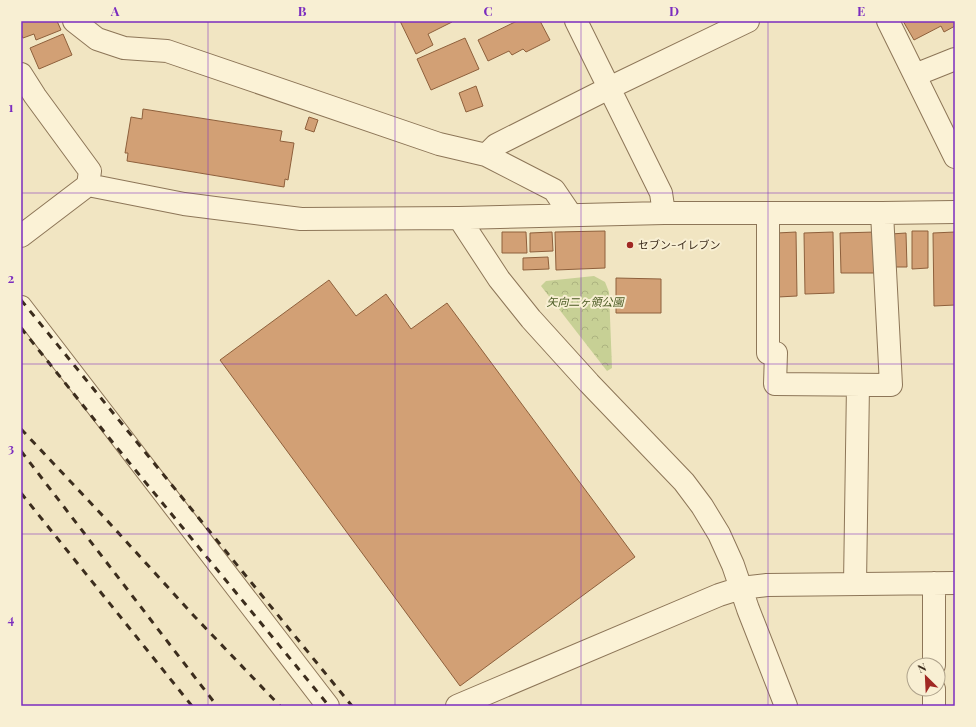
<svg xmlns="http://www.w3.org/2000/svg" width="976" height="727" viewBox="0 0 976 727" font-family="'Playfair Display','Noto Sans JP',serif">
<defs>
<pattern id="forest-crowns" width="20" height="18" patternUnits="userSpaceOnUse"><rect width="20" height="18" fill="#c7d095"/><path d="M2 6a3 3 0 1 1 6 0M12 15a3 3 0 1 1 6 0" fill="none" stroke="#acb380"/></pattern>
</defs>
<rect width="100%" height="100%" fill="#f1e5c2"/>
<path fill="url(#forest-crowns)" d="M 594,276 L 605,282 L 609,292 L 612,368 L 607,371 L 541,286 L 546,281 Z"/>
<path fill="#d2a075" stroke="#8e603c" d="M 21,21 L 57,21 L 61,30 L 36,40 L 34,34 L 23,38 L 21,34 Z
M 400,21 L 451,21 L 452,22 L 428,34 L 433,45 L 416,54 Z
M 517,21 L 540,21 L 550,40 L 526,52 L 523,49 L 512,55 L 509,51 L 488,61 L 478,40 Z
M 903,21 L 955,21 L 955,26 L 944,32 L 941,26 L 914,40 Z
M 63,34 L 72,55 L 39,69 L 30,48 Z
M 465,38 L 479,69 L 431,90 L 417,59 Z
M 476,86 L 483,106 L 466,112 L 459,93 Z
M 143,109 L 282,131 L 280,141 L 294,143 L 288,180 L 285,179 L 284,187 L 127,161 L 128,153 L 125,153 L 131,117 L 142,119 Z
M 309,117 L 318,120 L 314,132 L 305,129 Z
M 605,231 L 605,268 L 556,270 L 555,232 Z
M 912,231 L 928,231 L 928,268 L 912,269 Z
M 502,232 L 526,232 L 527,253 L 502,253 Z
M 552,232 L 553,251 L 530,252 L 530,233 Z
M 796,232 L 797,296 L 778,297 L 777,233 Z
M 833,232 L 834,293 L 805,294 L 804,233 Z
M 875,232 L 876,273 L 841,273 L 840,233 Z
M 955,232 L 955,305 L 934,306 L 933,233 Z
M 906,233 L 907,267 L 892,267 L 891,234 Z
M 548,257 L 549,269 L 523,270 L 523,258 Z
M 616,278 L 661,279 L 661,313 L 616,313 Z
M 329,280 L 356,316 L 386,294 L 411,329 L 447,303 L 635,557 L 460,686 L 220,360 Z"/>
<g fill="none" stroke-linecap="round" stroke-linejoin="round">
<g stroke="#8d7658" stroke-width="24">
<path id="minor" d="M 74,21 L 97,39 L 124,48 L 167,51 L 439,144 L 486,155 L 554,190 L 571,215
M 576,21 L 661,193 L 664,213
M 888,21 L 955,157
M 21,74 L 35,96 L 90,171 L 88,185 L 21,236
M 915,75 L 955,59
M 486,155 L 496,145 L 609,88 L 748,21
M 88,185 L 184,204 L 301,219 L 459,218 L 664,213 L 882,213 L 955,212
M 768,213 L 768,353 L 776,353 L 775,384 L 891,385 L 882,213
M 459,218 L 499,279 L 531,319 L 589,383 L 684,482 L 702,506 L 719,534 L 733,565 L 748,609 L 786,706
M 21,307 L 328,706
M 934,583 L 934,665
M 855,584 L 858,385
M 934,689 L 934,706
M 457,706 L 719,595 L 741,588 L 767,585 L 955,583"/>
</g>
<use href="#minor" stroke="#fbf2d6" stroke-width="22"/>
<path stroke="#3c2d1d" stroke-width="3" stroke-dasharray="7 7" stroke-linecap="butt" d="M 21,300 L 352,706
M 21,328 L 114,444 L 329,706
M 21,429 L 103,516 L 195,617 L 280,706
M 21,451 L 217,706
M 21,493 L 192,706"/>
</g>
<path fill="none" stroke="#7b2cbf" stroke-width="1" stroke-opacity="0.55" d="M 208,21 L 208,706M 395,21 L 395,706M 581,21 L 581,706M 768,21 L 768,706M 21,193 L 955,193M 21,364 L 955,364M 21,534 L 955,534"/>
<circle fill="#a02823" stroke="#f8efd3" stroke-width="1.5" cx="630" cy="245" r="4"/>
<g text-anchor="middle" stroke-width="4" stroke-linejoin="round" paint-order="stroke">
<g font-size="11" fill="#3c2d1d" stroke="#f8efd3" text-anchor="start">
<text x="638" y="249">セブン-イレブン</text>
</g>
<g font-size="11" font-style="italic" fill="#495a22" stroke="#f8efd3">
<text x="585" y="306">矢向二ヶ領公園</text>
</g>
</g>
<rect width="976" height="727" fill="none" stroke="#f8efd3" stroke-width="44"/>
<g transform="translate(926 677) rotate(336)"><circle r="19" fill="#f8efd3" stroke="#ada18a"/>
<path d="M0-3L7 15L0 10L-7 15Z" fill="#a02823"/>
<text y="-6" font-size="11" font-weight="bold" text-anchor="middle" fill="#3c2d1d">N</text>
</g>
<rect x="22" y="22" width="932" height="683" fill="none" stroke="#7b2cbf" stroke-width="1.5"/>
<g font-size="13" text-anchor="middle" font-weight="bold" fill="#7b2cbf">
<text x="115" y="16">A</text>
<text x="302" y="16">B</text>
<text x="488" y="16">C</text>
<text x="674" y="16">D</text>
<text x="861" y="16">E</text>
<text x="11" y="112">1</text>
<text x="11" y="283">2</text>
<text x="11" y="453">3</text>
<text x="11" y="624">4</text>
</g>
</svg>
